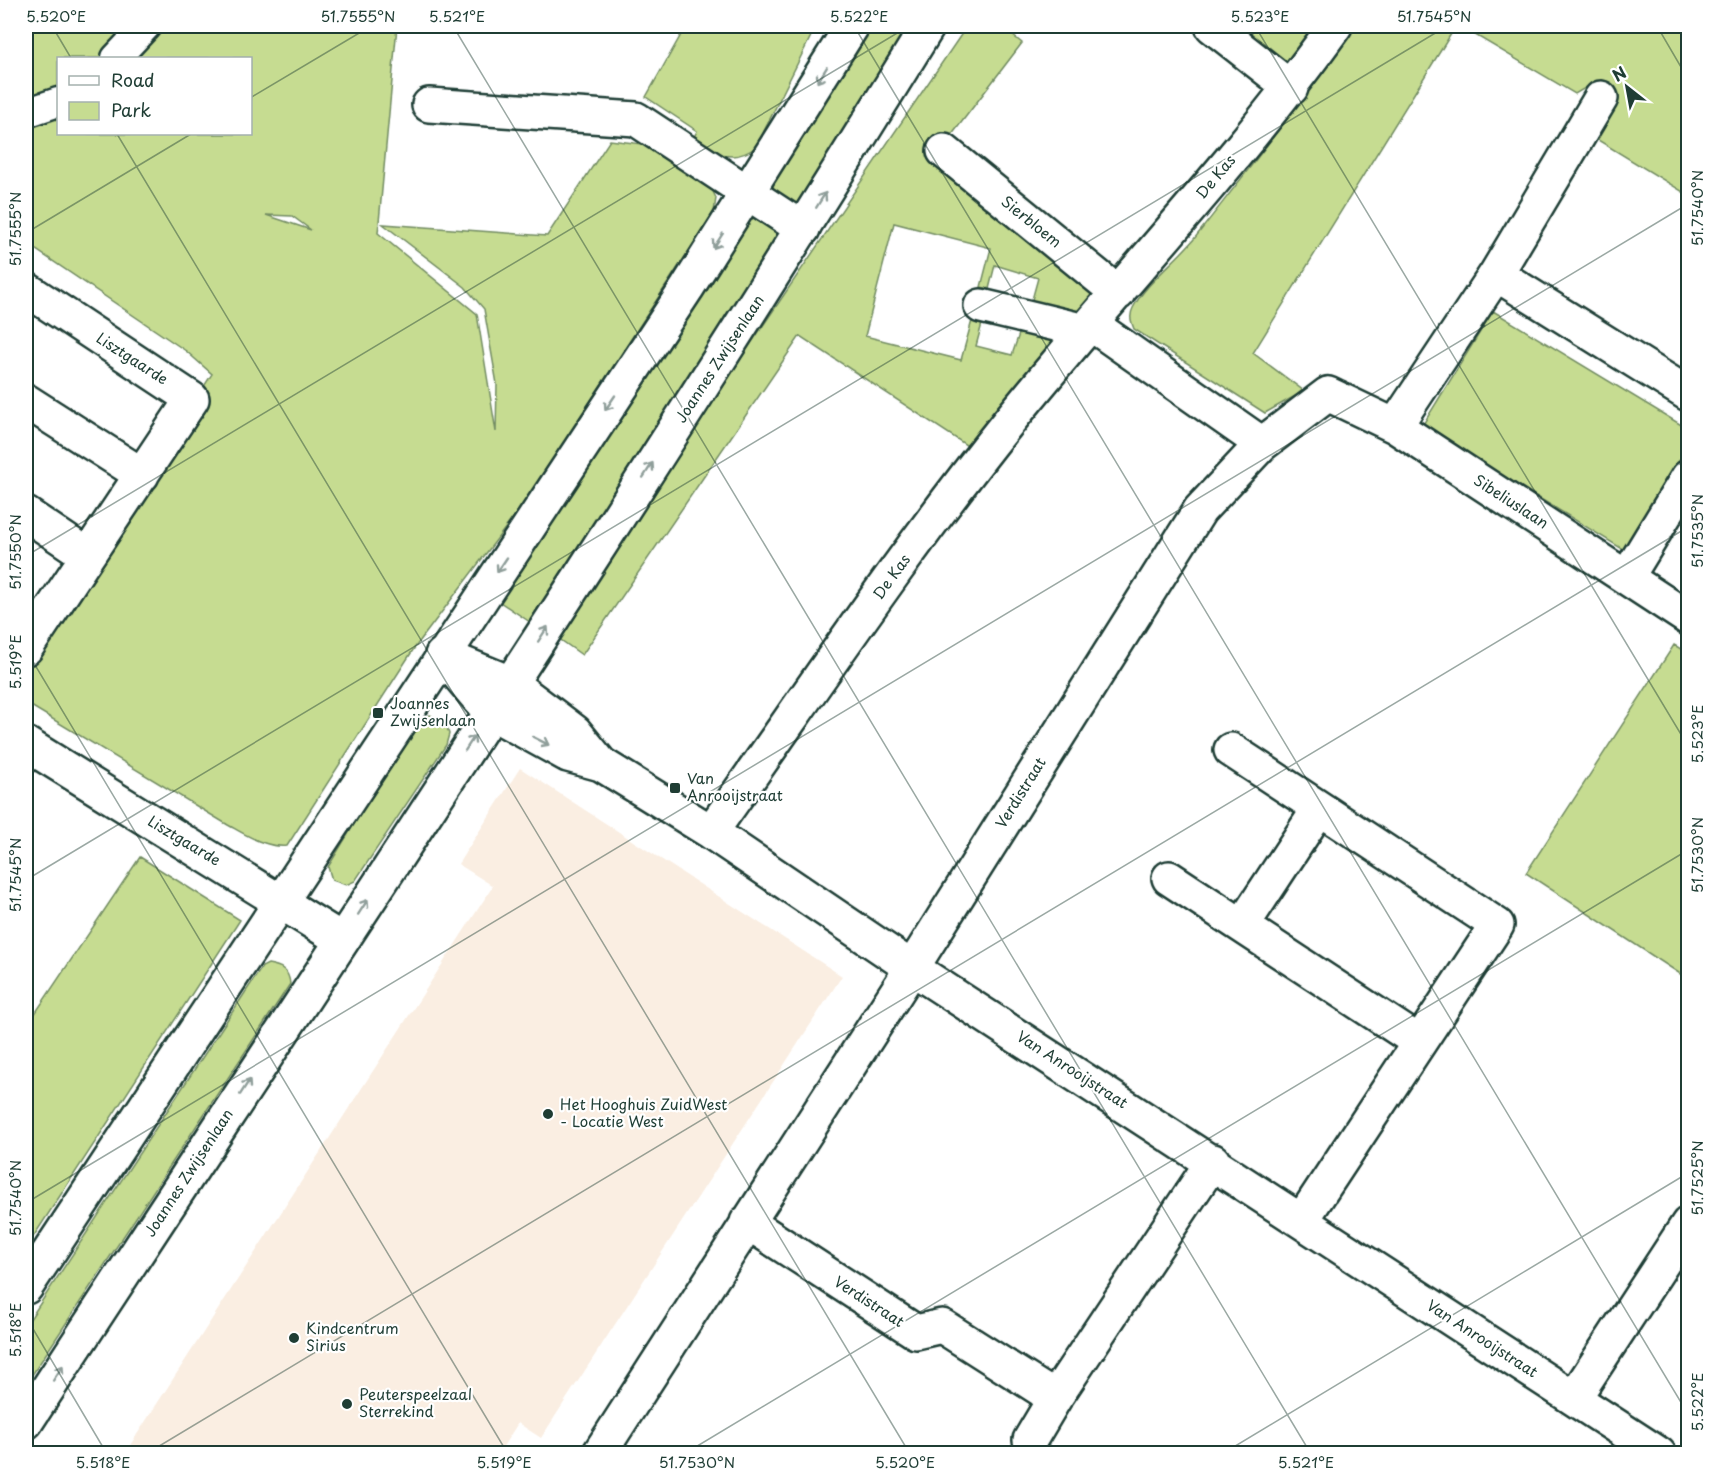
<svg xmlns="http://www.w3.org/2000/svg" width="1714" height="1479" viewBox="0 0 1714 1479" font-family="'Playpen Sans',sans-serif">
<rect width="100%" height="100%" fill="#fff"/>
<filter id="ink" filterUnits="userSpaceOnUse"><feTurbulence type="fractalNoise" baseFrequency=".0167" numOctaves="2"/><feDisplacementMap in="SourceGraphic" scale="12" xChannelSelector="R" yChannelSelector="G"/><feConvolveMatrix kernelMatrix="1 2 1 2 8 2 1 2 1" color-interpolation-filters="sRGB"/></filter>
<g filter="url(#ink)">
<path fill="#faeee2" d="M 520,768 L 842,976 L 541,1438 L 518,1423 L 499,1453 L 125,1453 L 493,886 L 458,864 Z"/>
<path fill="#c6dc91" stroke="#728c62" stroke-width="1.5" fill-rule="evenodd" d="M 26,26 L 397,26 L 378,233 L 477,314 L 496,432 L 497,384 L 484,309 L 465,287 L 383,224 L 547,236 L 610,140 L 650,145 L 709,183 L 716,198 L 714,212 L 522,506 L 413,650 L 287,846 C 265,848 247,835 228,825 L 26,703 L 26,663 L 212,374 L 186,351 L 26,243 ZM 58,58 L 250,58 L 250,134 L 58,134 ZM 266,215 L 292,216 L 311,230 Z
M 686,26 L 816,26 L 756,147 C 732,165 715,153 693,139 L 697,131 L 646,97 Z
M 870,26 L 915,26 L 803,201 L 794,204 L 773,192 L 774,175 Z
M 967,26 L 1008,26 L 1006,30 L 1022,43 L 935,157 L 1104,294 L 1082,321 L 1030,307 L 1038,278 L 995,265 L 989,289 L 981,287 L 991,248 L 894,223 L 865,336 L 961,360 L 973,317 L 983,320 L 976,346 L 1012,355 L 1021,328 L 1053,334 L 1060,346 L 975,451 L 800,336 L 582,655 L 558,638 L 754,339 Z
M 1236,26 L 1315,26 L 1287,66 Z
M 1354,26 L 1456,26 L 1253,353 L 1304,391 L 1265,413 L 1134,329 C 1131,321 1129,316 1133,308 C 1146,283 1176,261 1194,239 C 1249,169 1304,99 1354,26 Z
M 1460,26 L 1688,26 L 1688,195 L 1593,137 L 1616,102 L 1590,85 L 1575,94 Z
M 753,212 L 775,219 L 781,236 L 530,622 L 497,600 Z
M 1493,311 L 1688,429 L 1688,446 L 1624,550 L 1422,426 Z
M 1674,645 L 1688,653 L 1688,979 L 1526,873 Z
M 430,715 L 446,725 L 449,734 L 446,745 L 355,881 L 346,885 L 332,880 L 328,867 L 417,721 Z
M 140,857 L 240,920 L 26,1248 L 26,1027 Z
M 268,964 C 281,966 289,970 290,984 L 26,1384 L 26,1325 L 262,967 Z"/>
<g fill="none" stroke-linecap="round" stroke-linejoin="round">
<g stroke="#1f3d34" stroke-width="33">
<path id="pedestrian" d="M 116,58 L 146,26
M 26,113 L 58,102"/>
</g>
<g stroke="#1f3d34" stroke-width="38">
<path id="minor" d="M 1212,26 L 1291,88
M 429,105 L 636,119 L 803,229
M 944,151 L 1118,293
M 1496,274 L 1688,394
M 26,289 L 192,399 L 26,648
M 981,306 L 1085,331
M 1091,324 L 1262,444
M 26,401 L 142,475
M 1395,426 L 1496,274 L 1601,98
M 26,514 L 87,555
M 1627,577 L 1688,477
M 442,655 L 490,712 L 568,755 L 601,764 L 711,832 L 912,968 L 1659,1454
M 447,657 L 510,683 L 575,732 L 601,764
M 26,744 L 342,940
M 1231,750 L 1497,925 L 1302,1220
M 711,832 C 808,696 901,556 1006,425 C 1114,290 1235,166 1335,26
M 1169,878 L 1419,1042
M 1242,926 L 1319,809
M 747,1222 L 916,1332 L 942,1326 L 1055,1398 L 1213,1161
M 1574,1398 L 1688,1224
M 1030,1440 L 1055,1398
M 599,1454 L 912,968 L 1200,510 L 1262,444 L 1328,394 L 1395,426 L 1688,618"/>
</g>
<g stroke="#1f3d34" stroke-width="38">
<path id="tertiary" d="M 26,1287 L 687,288 L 852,26
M 26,1422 C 329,959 638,498 928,26"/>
</g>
<use href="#pedestrian" stroke="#fff" stroke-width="28"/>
<use href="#minor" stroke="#fff" stroke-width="33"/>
<use href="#tertiary" stroke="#fff" stroke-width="33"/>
</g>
<defs><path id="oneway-shaft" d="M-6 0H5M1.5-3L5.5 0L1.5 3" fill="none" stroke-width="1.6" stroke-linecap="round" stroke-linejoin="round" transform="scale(1.5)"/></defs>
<g stroke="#8f9e9a">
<use href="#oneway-shaft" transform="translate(822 75) rotate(122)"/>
<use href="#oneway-shaft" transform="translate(821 200) rotate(-58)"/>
<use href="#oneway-shaft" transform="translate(718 241) rotate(123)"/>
<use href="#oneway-shaft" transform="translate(610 403) rotate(124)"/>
<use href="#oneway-shaft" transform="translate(648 470) rotate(-57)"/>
<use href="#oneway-shaft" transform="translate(502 565) rotate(124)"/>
<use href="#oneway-shaft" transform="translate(543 634) rotate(-57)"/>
<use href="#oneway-shaft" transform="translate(541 741) rotate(27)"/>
<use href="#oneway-shaft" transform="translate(470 743) rotate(-57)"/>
<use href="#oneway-shaft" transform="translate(363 907) rotate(-57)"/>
<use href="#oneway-shaft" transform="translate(245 1087) rotate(-57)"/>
<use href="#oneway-shaft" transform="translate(58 1373) rotate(-57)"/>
</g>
</g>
<path fill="none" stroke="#1f3d34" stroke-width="1.5" stroke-opacity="0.45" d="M 52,26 L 71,58M 453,26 L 1311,1454M 854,26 L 1688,1414M 1255,26 L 1688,746M 1657,26 L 1688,79M 250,98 L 371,26M 117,134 L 910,1454M 26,233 L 191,134M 26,556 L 909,26M 26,650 L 508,1454M 26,880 L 1447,26M 26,1203 L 1688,204M 26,1317 L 107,1454M 146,1454 L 1688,527M 684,1454 L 1688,850M 1222,1454 L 1688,1173"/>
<g fill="#1f3d34" stroke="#fff" stroke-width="2">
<rect x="372" y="707" width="12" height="12" rx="3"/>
<rect x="669" y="782" width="12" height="12" rx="3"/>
<circle cx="548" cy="1114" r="6"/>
<circle cx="294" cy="1338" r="6"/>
<circle cx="347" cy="1404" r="6"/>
</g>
<g text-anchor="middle" stroke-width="4.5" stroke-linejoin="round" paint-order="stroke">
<g font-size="15" fill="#1f3d34" stroke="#fff">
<text transform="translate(1216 177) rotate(-50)" y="5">De Kas</text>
<text transform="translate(1031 222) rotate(39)" y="5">Sierbloem</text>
<text transform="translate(132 359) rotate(33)" y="5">Lisztgaarde</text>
<text transform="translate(720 359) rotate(-57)" y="5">Joannes Zwijsenlaan</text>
<text transform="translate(1511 502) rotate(33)" y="5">Sibeliuslaan</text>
<text transform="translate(892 577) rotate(-54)" y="5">De Kas</text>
<text transform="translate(1021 793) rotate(-58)" y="5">Verdistraat</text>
<text transform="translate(184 841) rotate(31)" y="5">Lisztgaarde</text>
<text transform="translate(1072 1070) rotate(33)" y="5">Van Anrooijstraat</text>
<text transform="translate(189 1173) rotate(-57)" y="5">Joannes Zwijsenlaan</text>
<text transform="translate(869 1302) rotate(33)" y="5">Verdistraat</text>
<text transform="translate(1482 1339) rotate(33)" y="5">Van Anrooijstraat</text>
</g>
<g font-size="15" fill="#1f3d34" stroke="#fff" text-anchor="start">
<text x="390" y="709">Joannes<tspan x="390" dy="17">Zwijsenlaan</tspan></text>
<text x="687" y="784">Van<tspan x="687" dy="17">Anrooijstraat</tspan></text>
<text x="560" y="1110">Het Hooghuis ZuidWest<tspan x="560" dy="17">- Locatie West</tspan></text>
<text x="306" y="1334">Kindcentrum<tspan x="306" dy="17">Sirius</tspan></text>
<text x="359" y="1400">Peuterspeelzaal<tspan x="359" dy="17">Sterrekind</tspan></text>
</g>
</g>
<rect width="1714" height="1479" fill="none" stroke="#fff" stroke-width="66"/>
<rect x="57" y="57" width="195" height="78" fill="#ffffff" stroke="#a5b1ae" stroke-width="1.5"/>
<rect x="69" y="76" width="30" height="9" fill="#ffffff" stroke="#a5b1ae" stroke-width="1.5"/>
<text x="111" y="87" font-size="18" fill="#1f3d34">Road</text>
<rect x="69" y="102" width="30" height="18" fill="#c6dc91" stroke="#a5b1ae" stroke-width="1.5"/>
<text x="111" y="117" font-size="18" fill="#1f3d34">Park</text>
<g transform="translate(1627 87) rotate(329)" stroke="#ffffff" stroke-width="4.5" paint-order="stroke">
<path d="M0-4.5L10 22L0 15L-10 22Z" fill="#1f3d34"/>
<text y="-9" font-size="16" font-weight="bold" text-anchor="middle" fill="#1f3d34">N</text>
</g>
<rect x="33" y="33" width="1648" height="1413" fill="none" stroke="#1f3d34" stroke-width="2"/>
<g font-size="15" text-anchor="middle" fill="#1f3d34">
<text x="56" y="22">5.520°E</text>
<text x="358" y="22">51.7555°N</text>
<text x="457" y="22">5.521°E</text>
<text x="859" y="22">5.522°E</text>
<text x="1260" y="22">5.523°E</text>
<text x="1434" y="22">51.7545°N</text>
<text transform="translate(1698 208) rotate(-90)" y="5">51.7540°N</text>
<text transform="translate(16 229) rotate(-90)" y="5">51.7555°N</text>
<text transform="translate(1698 531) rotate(-90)" y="5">51.7535°N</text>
<text transform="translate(16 552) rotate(-90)" y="5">51.7550°N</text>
<text transform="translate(16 662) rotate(-90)" y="5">5.519°E</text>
<text transform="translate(1698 734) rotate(-90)" y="5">5.523°E</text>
<text transform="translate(1698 855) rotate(-90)" y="5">51.7530°N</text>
<text transform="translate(16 875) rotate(-90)" y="5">51.7545°N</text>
<text transform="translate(1698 1178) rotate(-90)" y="5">51.7525°N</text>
<text transform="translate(16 1198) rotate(-90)" y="5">51.7540°N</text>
<text transform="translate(16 1330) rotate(-90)" y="5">5.518°E</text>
<text transform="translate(1698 1402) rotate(-90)" y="5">5.522°E</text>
<text x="103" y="1468">5.518°E</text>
<text x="504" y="1468">5.519°E</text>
<text x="697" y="1468">51.7530°N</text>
<text x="905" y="1468">5.520°E</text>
<text x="1306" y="1468">5.521°E</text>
</g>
</svg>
